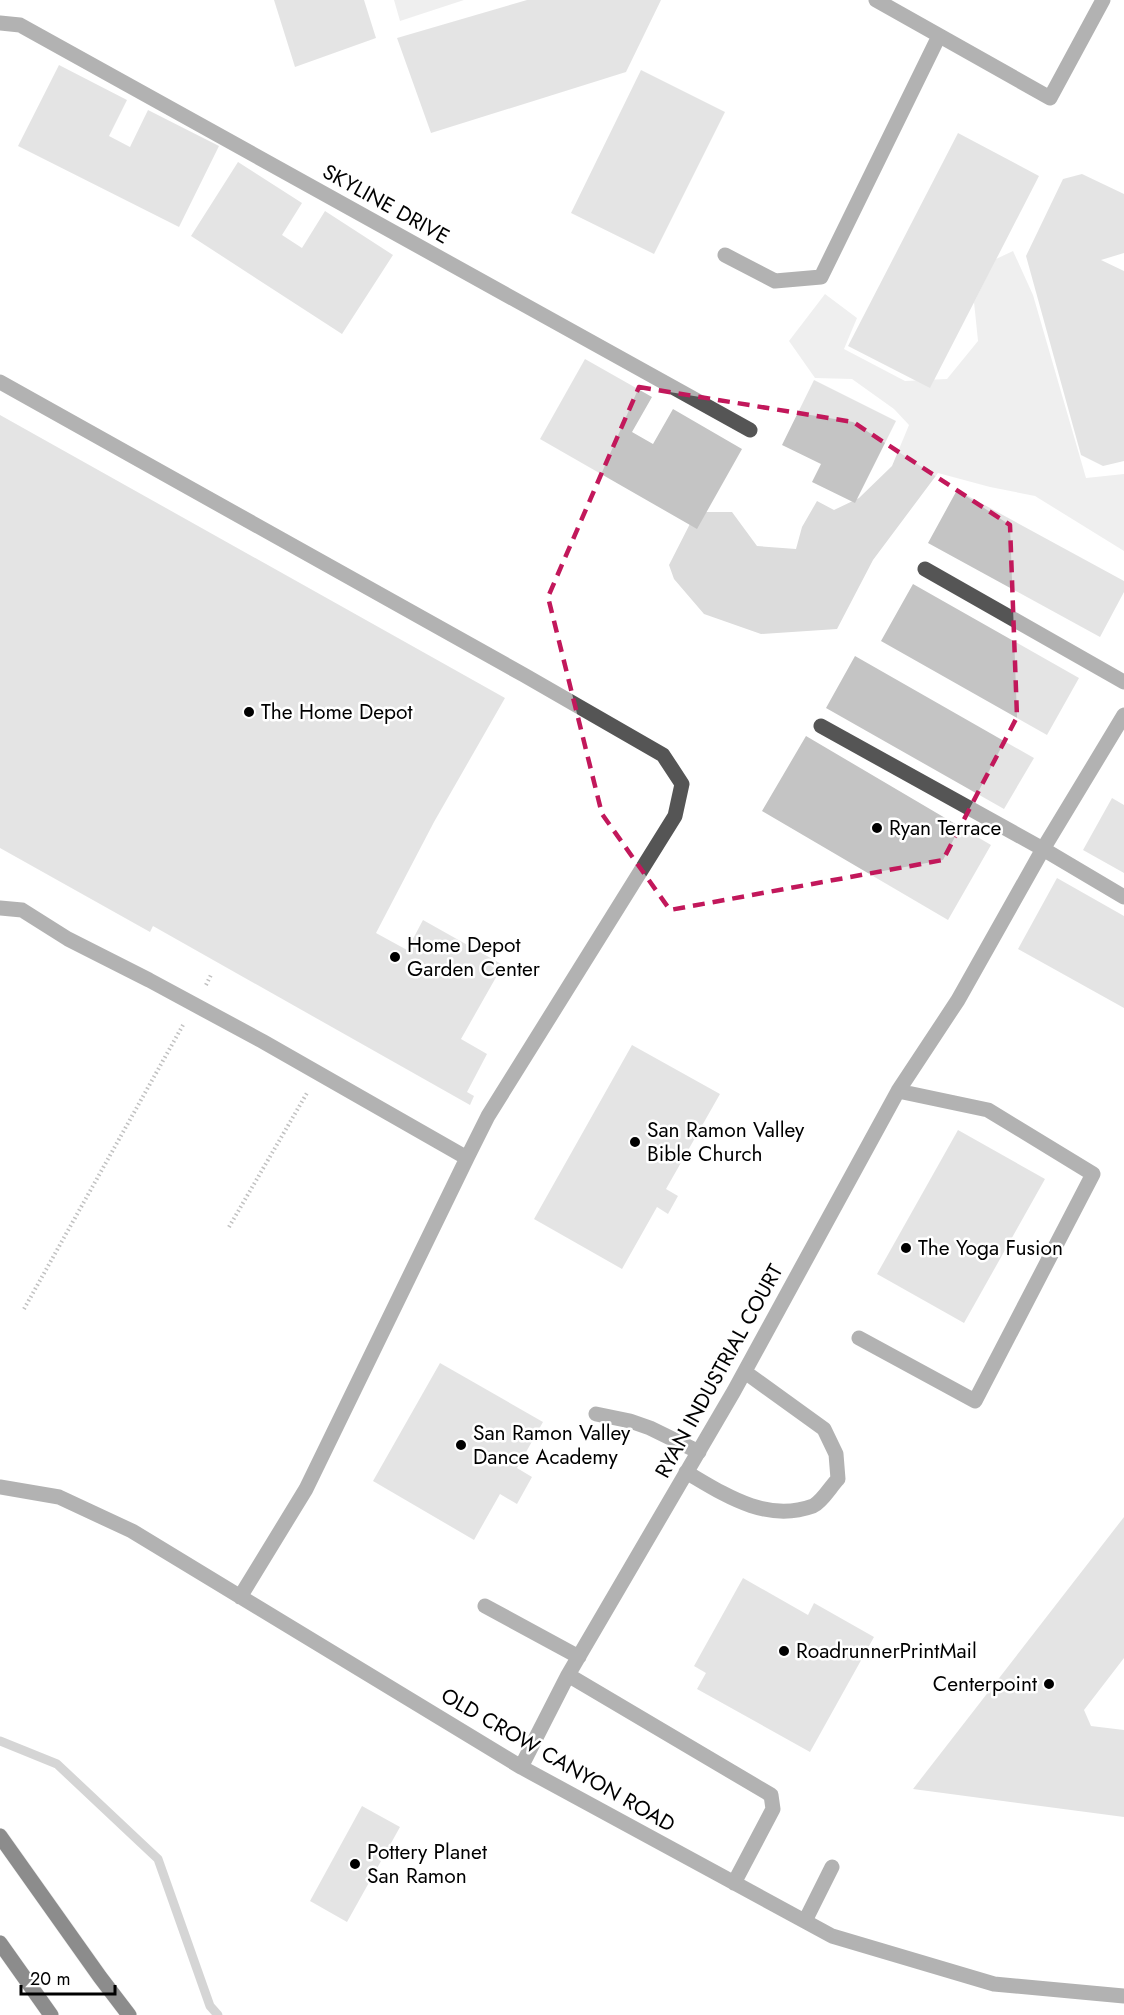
<svg xmlns="http://www.w3.org/2000/svg" width="1124" height="2015" viewBox="0 0 1124 2015" font-family="Jost,sans-serif">
<rect width="100%" height="100%" fill="#fff"/>
<path fill="#dcdcdc" d="M 394,0 L 464,0 L 400,21 Z
M 1013,251 L 1033,295 L 1086,478 L 1124,474 L 1124,551 L 1035,496 L 990,487 L 938,473 L 873,560 L 837,629 L 761,634 L 704,614 L 674,579 L 669,565 L 696,512 L 732,512 L 757,546 L 796,549 L 802,527 L 817,501 L 834,510 L 859,498 L 892,466 L 909,425 L 894,409 L 852,379 L 815,378 L 789,341 L 825,294 L 857,318 L 844,349 L 905,381 L 947,379 L 978,341 L 974,302 L 996,259 Z"/>
<g fill="none" stroke-linecap="round" stroke-linejoin="round">
<path stroke="#a3a3a3" stroke-width="9" d="M 0,1741 L 57,1764 L 158,1859 L 210,2006 L 218,2015"/>
</g>
<path fill="#c4c4c4" d="M 274,0 L 364,0 L 376,38 L 295,67 Z
M 527,0 L 661,0 L 626,72 L 431,133 L 397,38 Z
M 59,65 L 127,100 L 109,136 L 130,147 L 148,110 L 219,146 L 179,227 L 18,146 Z
M 641,70 L 725,112 L 654,254 L 571,213 Z
M 958,133 L 1039,176 L 930,388 L 848,346 Z
M 238,162 L 302,203 L 282,235 L 302,248 L 325,211 L 393,255 L 342,334 L 191,236 Z
M 1082,174 L 1124,194 L 1124,253 L 1101,260 L 1124,271 L 1124,461 L 1103,466 L 1081,455 L 1026,256 L 1063,179 Z
M 585,359 L 652,397 L 632,432 L 653,444 L 673,409 L 742,449 L 697,529 L 540,439 Z
M 814,380 L 896,421 L 855,503 L 812,482 L 821,464 L 782,445 Z
M 0,415 L 505,698 L 434,822 L 376,933 L 407,950 L 423,920 L 503,965 L 461,1039 L 487,1054 L 467,1092 L 474,1096 L 470,1105 L 153,926 L 150,932 L 0,848 Z
M 957,490 L 1124,581 L 1124,592 L 1100,637 L 928,543 Z
M 913,584 L 1079,678 L 1047,735 L 881,641 Z
M 855,656 L 1034,758 L 1004,809 L 826,708 Z
M 806,736 L 991,845 L 948,920 L 762,811 Z
M 1112,798 L 1124,805 L 1124,873 L 1083,850 Z
M 1057,878 L 1124,916 L 1124,1008 L 1018,949 Z
M 632,1045 L 720,1094 L 666,1189 L 678,1196 L 668,1214 L 657,1207 L 622,1269 L 534,1219 Z
M 958,1130 L 1045,1179 L 964,1323 L 877,1274 Z
M 440,1363 L 543,1422 L 517,1468 L 532,1477 L 517,1504 L 500,1494 L 474,1540 L 373,1481 Z
M 1124,1517 L 1124,1658 L 1084,1710 L 1091,1726 L 1124,1730 L 1124,1817 L 913,1789 Z
M 743,1578 L 808,1615 L 814,1603 L 874,1637 L 810,1752 L 697,1689 L 706,1673 L 694,1666 Z
M 362,1806 L 400,1827 L 347,1922 L 310,1901 Z"/>
<g fill="none" stroke-linecap="round" stroke-linejoin="round">
<g stroke="#dbdbdb" stroke-width="16">
<path id="major" d="M 0,1836 L 100,1977 L 129,2015
M 0,1943 L 51,2015"/>
</g>
<path stroke="#777" stroke-width="4" stroke-dasharray="1.5 3" stroke-linecap="butt" d="M 206,985 L 211,975
M 229,1227 L 307,1093
M 24,1309 L 183,1025"/>
<path stroke="#555" stroke-width="15" d="M 876,0 L 1050,98 L 1103,0
M 0,23 L 20,25 L 750,430
M 725,255 L 775,281 L 821,277 L 939,36
M 0,382 L 524,675 L 663,755 L 682,784 L 675,816 L 488,1116 L 467,1158
M 925,569 L 1124,682
M 821,726 L 1043,849 L 1124,897
M 0,908 L 22,910 L 68,939 L 149,980 L 262,1041 L 467,1158 L 306,1489 L 240,1597
M 859,1338 L 975,1401 L 1093,1174 L 988,1110 L 898,1091
M 596,1414 L 630,1421 L 650,1428 L 699,1452
M 686,1472 C 725,1495 766,1523 813,1506 C 822,1502 831,1486 838,1479 L 836,1454 L 824,1429 L 745,1372
M 0,1487 L 59,1497 L 132,1531 L 521,1767 L 832,1936 L 994,1984 L 1124,1996
M 485,1606 L 579,1657
M 568,1675 L 771,1795 L 773,1809 L 734,1883
M 521,1767 L 568,1675 L 734,1391 L 898,1091 L 958,1000 L 1043,849 L 1124,715
M 805,1921 L 832,1867"/>
<use href="#major" stroke="#000" stroke-width="15"/>
</g>
<path d="M0 0H1124V2015H0ZM 639,387 L 853,422 L 1010,525 L 1017,717 L 943,860 L 670,910 L 602,814 L 548,597 Z" fill="#fff" fill-opacity=".55" fill-rule="evenodd"/>
<path fill="none" stroke="#c2185b" stroke-width="4.5" stroke-dasharray="12 8" stroke-linejoin="round" d="M 639,387 L 853,422 L 1010,525 L 1017,717 L 943,860 L 670,910 L 602,814 L 548,597 Z"/>
<g fill="#000" stroke="#fff" stroke-width="2">
<circle cx="249" cy="712" r="6"/>
<circle cx="877" cy="828" r="6"/>
<circle cx="395" cy="957" r="6"/>
<circle cx="635" cy="1142" r="6"/>
<circle cx="906" cy="1248" r="6"/>
<circle cx="461" cy="1445" r="6"/>
<circle cx="784" cy="1651" r="6"/>
<circle cx="1049" cy="1684" r="6"/>
<circle cx="355" cy="1864" r="6"/>
</g>
<g text-anchor="middle" stroke-width="5" stroke-linejoin="round" paint-order="stroke">
<g font-size="21" fill="#000" stroke="#fff">
<text transform="translate(386 204) rotate(29)" y="7">SKYLINE DRIVE</text>
<text transform="translate(719 1371) rotate(-61)" y="7">RYAN INDUSTRIAL COURT</text>
<text transform="translate(558 1760) rotate(30)" y="7">OLD CROW CANYON ROAD</text>
</g>
<g font-size="21" fill="#000" stroke="#fff" text-anchor="start">
<text x="261" y="719">The Home Depot</text>
<text x="889" y="835">Ryan Terrace</text>
<text x="407" y="952">Home Depot<tspan x="407" dy="24">Garden Center</tspan></text>
<text x="647" y="1137">San Ramon Valley<tspan x="647" dy="24">Bible Church</tspan></text>
<text x="918" y="1255">The Yoga Fusion</text>
<text x="473" y="1440">San Ramon Valley<tspan x="473" dy="24">Dance Academy</tspan></text>
<text x="796" y="1658">RoadrunnerPrintMail</text>
<text x="1037" y="1691" text-anchor="end">Centerpoint</text>
<text x="367" y="1859">Pottery Planet<tspan x="367" dy="24">San Ramon</tspan></text>
</g>
</g>
<path d="M21 1985v9h94v-9" fill="none" stroke="#000000" stroke-width="3"/>
<text x="30" y="1985" font-size="18" fill="#000000" stroke="#ffffff" stroke-width="4.5" paint-order="stroke">20 m</text>
</svg>
